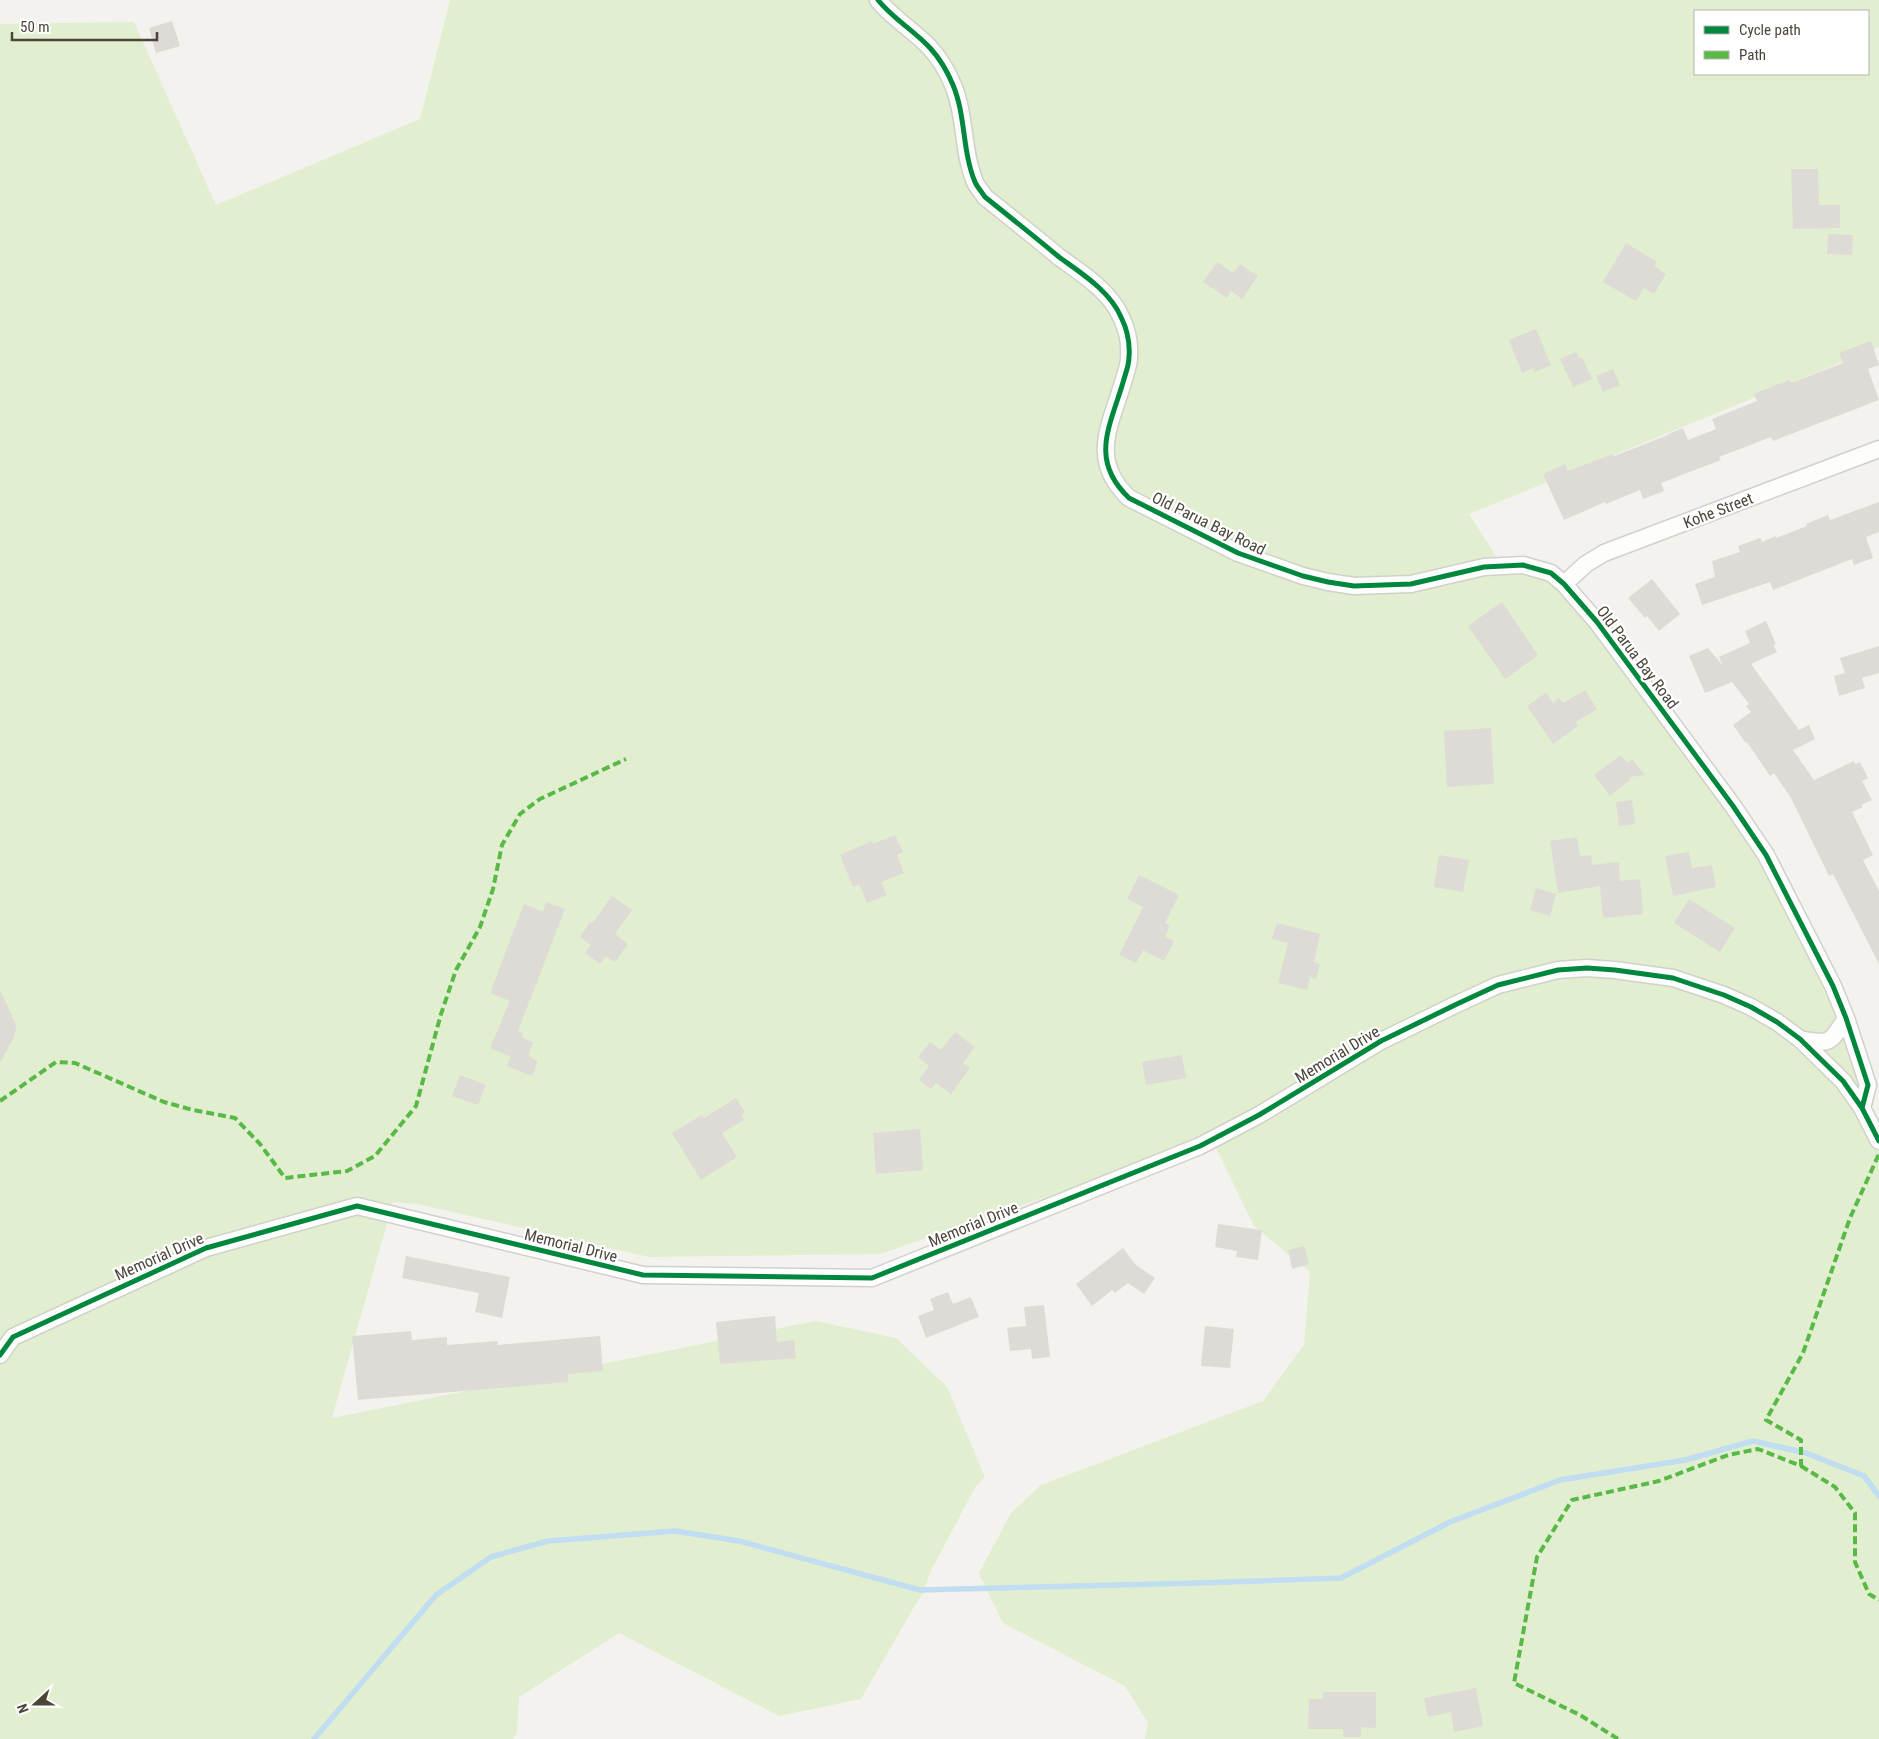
<svg xmlns="http://www.w3.org/2000/svg" width="1879" height="1739" viewBox="0 0 1879 1739" font-family="'Roboto Condensed',sans-serif">
<rect width="100%" height="100%" fill="#f4f2ee"/>
<path fill="#e1eecf" fill-rule="evenodd" d="M 450,0 L 1879,0 L 1879,347 L 1469,514 L 1501,564 L 1559,580 L 1760,850 L 1846,1022 L 1879,1142 L 1879,1739 L 1145,1739 L 1148,1723 L 1125,1686 L 1003,1623 L 979,1573 L 1011,1513 L 1041,1485 L 1263,1401 L 1304,1345 L 1310,1272 L 1254,1226 L 1212,1140 L 880,1254 L 649,1257 L 418,1204 L 393,1202 L 332,1418 L 816,1321 L 896,1338 L 947,1387 L 985,1477 L 976,1486 L 930,1572 L 923,1594 L 918,1600 L 861,1699 L 779,1716 L 619,1633 L 519,1697 L 517,1733 L 513,1739 L 0,1739 L 0,24 L 134,22 L 216,205 L 420,119 ZM 1695,11 L 1868,11 L 1868,74 L 1695,74 Z"/>
<g fill="none" stroke-linecap="round" stroke-linejoin="round">
<path stroke="#c0ddf1" stroke-width="5.5" d="M 314,1739 L 436,1595 L 491,1557 L 548,1541 L 675,1531 L 739,1541 L 920,1590 L 1198,1583 L 1341,1578 L 1450,1522 L 1560,1480 L 1685,1460 L 1753,1441 L 1806,1453 L 1864,1476 L 1879,1496"/>
</g>
<path fill="#dedbd6" d="M 172,21 L 180,46 L 156,53 L 149,28 Z
M 1791,169 L 1818,169 L 1819,205 L 1840,205 L 1840,228 L 1793,229 Z
M 1828,234 L 1853,235 L 1852,255 L 1827,254 Z
M 1626,243 L 1657,262 L 1654,266 L 1666,274 L 1654,294 L 1644,288 L 1636,301 L 1603,282 Z
M 1217,262 L 1233,273 L 1240,264 L 1258,276 L 1242,299 L 1231,291 L 1227,298 L 1203,282 Z
M 1536,329 L 1551,365 L 1535,372 L 1533,368 L 1522,373 L 1509,340 Z
M 1871,341 L 1879,365 L 1868,369 L 1879,400 L 1773,441 L 1771,437 L 1719,457 L 1721,460 L 1661,483 L 1664,491 L 1643,499 L 1640,490 L 1606,504 L 1605,502 L 1564,520 L 1543,474 L 1565,464 L 1568,471 L 1613,454 L 1614,456 L 1668,435 L 1668,434 L 1683,428 L 1688,440 L 1716,429 L 1712,419 L 1757,401 L 1754,394 L 1789,380 L 1791,383 L 1843,363 L 1839,353 Z
M 1576,352 L 1579,359 L 1582,357 L 1592,379 L 1573,387 L 1560,359 Z
M 1613,369 L 1620,385 L 1603,392 L 1596,376 Z
M 1879,502 L 1879,532 L 1866,537 L 1873,558 L 1854,565 L 1852,559 L 1773,590 L 1770,582 L 1702,605 L 1695,584 L 1715,577 L 1712,561 L 1740,552 L 1738,546 L 1760,538 L 1762,542 L 1776,536 L 1776,538 L 1807,526 L 1806,524 L 1828,515 L 1830,520 Z
M 1652,579 L 1680,614 L 1659,631 L 1647,616 L 1645,618 L 1628,598 Z
M 1502,602 L 1538,655 L 1505,679 L 1468,626 Z
M 1766,621 L 1776,644 L 1773,645 L 1777,652 L 1751,664 L 1799,730 L 1809,725 L 1815,739 L 1793,750 L 1814,780 L 1854,761 L 1855,764 L 1860,762 L 1868,778 L 1862,781 L 1872,800 L 1861,805 L 1863,807 L 1852,812 L 1873,855 L 1863,860 L 1879,891 L 1879,964 L 1833,874 L 1829,876 L 1791,798 L 1774,773 L 1770,776 L 1747,742 L 1746,743 L 1733,725 L 1751,712 L 1746,706 L 1749,704 L 1732,682 L 1705,693 L 1689,656 L 1708,648 L 1723,666 L 1719,657 L 1750,643 L 1745,631 Z
M 1879,646 L 1879,673 L 1862,678 L 1865,688 L 1839,696 L 1834,676 L 1845,673 L 1840,658 Z
M 1585,690 L 1597,709 L 1576,722 L 1578,726 L 1553,744 L 1527,706 L 1546,693 L 1553,703 L 1559,698 L 1563,703 Z
M 1491,728 L 1494,784 L 1447,787 L 1444,731 Z
M 1621,755 L 1627,763 L 1632,759 L 1645,775 L 1630,777 L 1630,780 L 1610,796 L 1594,775 Z
M 1632,800 L 1635,824 L 1619,826 L 1616,802 Z
M 895,835 L 903,852 L 897,855 L 904,873 L 881,882 L 887,895 L 867,903 L 859,884 L 853,887 L 840,855 L 872,841 L 873,844 Z
M 1577,837 L 1580,856 L 1591,855 L 1592,865 L 1619,862 L 1620,881 L 1640,879 L 1643,914 L 1603,918 L 1600,886 L 1558,893 L 1550,841 Z
M 1689,852 L 1692,868 L 1712,865 L 1716,887 L 1673,896 L 1665,856 Z
M 1439,855 L 1469,860 L 1463,892 L 1434,887 Z
M 1139,875 L 1179,895 L 1165,923 L 1170,926 L 1165,937 L 1174,941 L 1164,961 L 1143,950 L 1136,963 L 1119,955 L 1143,907 L 1127,899 Z
M 1536,888 L 1556,894 L 1550,916 L 1530,910 Z
M 612,896 L 632,910 L 615,934 L 628,944 L 615,962 L 606,956 L 600,964 L 585,953 L 591,945 L 580,937 L 590,922 L 592,924 Z
M 1689,899 L 1735,928 L 1720,952 L 1674,923 Z
M 546,902 L 565,909 L 518,1031 L 523,1033 L 522,1037 L 533,1043 L 528,1056 L 538,1061 L 532,1076 L 507,1066 L 511,1057 L 490,1048 L 510,1001 L 490,993 L 524,904 L 543,912 Z
M 1277,923 L 1320,934 L 1314,962 L 1320,964 L 1316,979 L 1310,977 L 1307,990 L 1278,983 L 1288,943 L 1272,939 Z
M 0,990 L 16,1025 L 15,1035 L 0,1063 Z
M 955,1032 L 975,1047 L 963,1063 L 970,1068 L 951,1094 L 936,1083 L 931,1089 L 919,1080 L 929,1066 L 918,1057 L 930,1042 L 941,1050 Z
M 1182,1055 L 1186,1078 L 1146,1085 L 1142,1062 Z
M 460,1075 L 486,1085 L 478,1105 L 452,1096 Z
M 736,1098 L 745,1112 L 741,1115 L 744,1120 L 722,1133 L 737,1157 L 701,1180 L 672,1133 L 702,1115 L 704,1118 Z
M 920,1129 L 923,1170 L 876,1174 L 873,1133 Z
M 1218,1224 L 1262,1230 L 1258,1260 L 1236,1257 L 1237,1251 L 1215,1247 Z
M 1304,1246 L 1309,1264 L 1292,1269 L 1288,1250 Z
M 1123,1248 L 1136,1265 L 1155,1278 L 1144,1294 L 1128,1283 L 1115,1293 L 1112,1290 L 1092,1306 L 1076,1284 Z
M 406,1256 L 510,1277 L 502,1318 L 475,1312 L 479,1293 L 402,1278 Z
M 948,1292 L 953,1304 L 971,1297 L 979,1317 L 926,1338 L 918,1316 L 934,1310 L 930,1299 Z
M 1044,1305 L 1050,1357 L 1032,1359 L 1031,1349 L 1010,1351 L 1007,1328 L 1026,1326 L 1024,1307 Z
M 775,1316 L 777,1342 L 794,1340 L 796,1358 L 720,1364 L 716,1322 Z
M 1205,1326 L 1234,1329 L 1230,1368 L 1201,1366 Z
M 411,1331 L 412,1340 L 447,1337 L 447,1345 L 498,1341 L 497,1345 L 600,1336 L 603,1371 L 568,1374 L 568,1382 L 358,1400 L 352,1336 Z
M 1476,1688 L 1483,1726 L 1454,1732 L 1451,1712 L 1428,1717 L 1424,1698 Z
M 1323,1692 L 1376,1692 L 1376,1728 L 1361,1727 L 1361,1737 L 1343,1737 L 1343,1729 L 1308,1729 L 1309,1699 L 1323,1699 Z"/>
<g fill="none" stroke-linecap="round" stroke-linejoin="round">
<g stroke="#d2d0cb" stroke-width="19">
<path id="minor" d="M 878,0 C 893,19 915,31 931,49 C 940,59 948,73 953,85 C 966,116 962,151 975,182 C 977,187 982,192 985,197 C 1010,217 1035,237 1059,257 C 1081,273 1110,291 1121,317 C 1127,329 1130,344 1129,357 C 1129,365 1126,372 1124,379 C 1111,425 1088,459 1129,498 L 1238,553 L 1303,576 L 1328,582 L 1354,586 L 1411,584 L 1484,567 L 1523,565 L 1551,573 L 1564,584 L 1597,622 L 1733,806 L 1766,855 L 1833,986 L 1846,1018 L 1868,1085 L 1862,1108
M 1564,584 L 1586,564 L 1604,553 L 1879,449
M 1800,1039 C 1830,1045 1830,1044 1846,1018
M 0,1355 L 13,1337 L 206,1248 L 357,1206 L 643,1275 L 872,1278 L 1200,1146 L 1259,1115 L 1381,1041 L 1457,1004 L 1498,985 L 1558,970 L 1587,968 L 1615,970 L 1673,978 L 1724,995 L 1751,1007 L 1777,1022 L 1800,1039 L 1843,1081 L 1862,1108 L 1879,1141"/>
</g>
<use href="#minor" stroke="#fdfdfc" stroke-width="16"/>
<path stroke="#58b947" stroke-width="4" stroke-dasharray="8 4" stroke-linecap="butt" d="M 0,1101 L 56,1062 L 75,1063 L 164,1102 L 193,1110 L 235,1118 L 260,1144 L 285,1178 L 347,1171 L 375,1156 L 416,1106 L 441,1014 L 456,970 L 480,927 L 493,889 L 502,845 L 520,814 L 540,799 L 626,759
M 1801,1466 L 1835,1487 L 1855,1513 L 1855,1562 L 1869,1594 L 1879,1600
M 1618,1739 L 1580,1715 L 1514,1683 L 1537,1557 L 1572,1500 L 1659,1481 L 1728,1455 L 1758,1449 L 1801,1466 L 1801,1440 L 1766,1420 L 1803,1353 L 1850,1218 L 1879,1154"/>
<g stroke="#fff" stroke-width="8">
<path id="cycleway" d="M 878,0 C 893,19 915,31 931,49 C 940,59 948,73 953,85 C 966,116 962,151 975,182 C 977,187 982,192 985,197 C 1010,217 1035,237 1059,257 C 1081,273 1110,291 1121,317 C 1127,329 1130,344 1129,357 C 1129,365 1126,372 1124,379 C 1111,425 1088,459 1129,498 L 1238,553 L 1303,576 L 1328,582 L 1354,586 L 1411,584 L 1484,567 L 1523,565 L 1551,573 L 1564,584 L 1597,622 L 1733,806 L 1766,855 L 1833,986 L 1846,1018 L 1868,1085 L 1862,1108
M 0,1355 L 13,1337 L 206,1248 L 357,1206 L 643,1275 L 872,1278 L 1200,1146 L 1259,1115 L 1381,1041 L 1457,1004 L 1498,985 L 1558,970 L 1587,968 L 1615,970 L 1673,978 L 1724,995 L 1751,1007 L 1777,1022 L 1800,1039 L 1843,1081 L 1862,1108 L 1879,1141"/>
</g>
<use href="#cycleway" stroke="#00873e" stroke-width="5"/>
</g>
<g text-anchor="middle" stroke-width="4.5" stroke-linejoin="round" paint-order="stroke">
<g font-size="16" fill="#4b4439" stroke="#fff">
<text transform="translate(1718 510) rotate(-21)" y="6">Kohe Street</text>
<text transform="translate(1209 523) rotate(26)" y="6">Old Parua Bay Road</text>
<text transform="translate(1638 657) rotate(53)" y="6">Old Parua Bay Road</text>
<text transform="translate(1337 1054) rotate(-31)" y="6">Memorial Drive</text>
<text transform="translate(973 1224) rotate(-22)" y="6">Memorial Drive</text>
<text transform="translate(571 1245) rotate(14)" y="6">Memorial Drive</text>
<text transform="translate(159 1256) rotate(-24)" y="6">Memorial Drive</text>
</g>
</g>
<rect x="1694" y="10" width="175" height="65" fill="#ffffff" stroke="#b7b4b0"/>
<rect x="1704" y="26" width="25" height="8" fill="#00873e" stroke="#b7b4b0"/>
<text x="1739" y="35" font-size="15" fill="#4b4439">Cycle path</text>
<rect x="1704" y="51" width="25" height="8" fill="#58b947" stroke="#b7b4b0"/>
<text x="1739" y="60" font-size="15" fill="#4b4439">Path</text>
<g transform="translate(35 1704) rotate(249)" stroke="#ffffff" stroke-width="4" paint-order="stroke">
<path d="M0-4L9 19L0 12L-9 19Z" fill="#4b4439"/>
<text y="-8" font-size="14" font-weight="bold" text-anchor="middle" fill="#4b4439">N</text>
</g>
<path d="M12 32v8h145v-8" fill="none" stroke="#4b4439" stroke-width="2.5"/>
<text x="20" y="32" font-size="15" fill="#4b4439" stroke="#ffffff" stroke-width="4" paint-order="stroke">50 m</text>
</svg>
